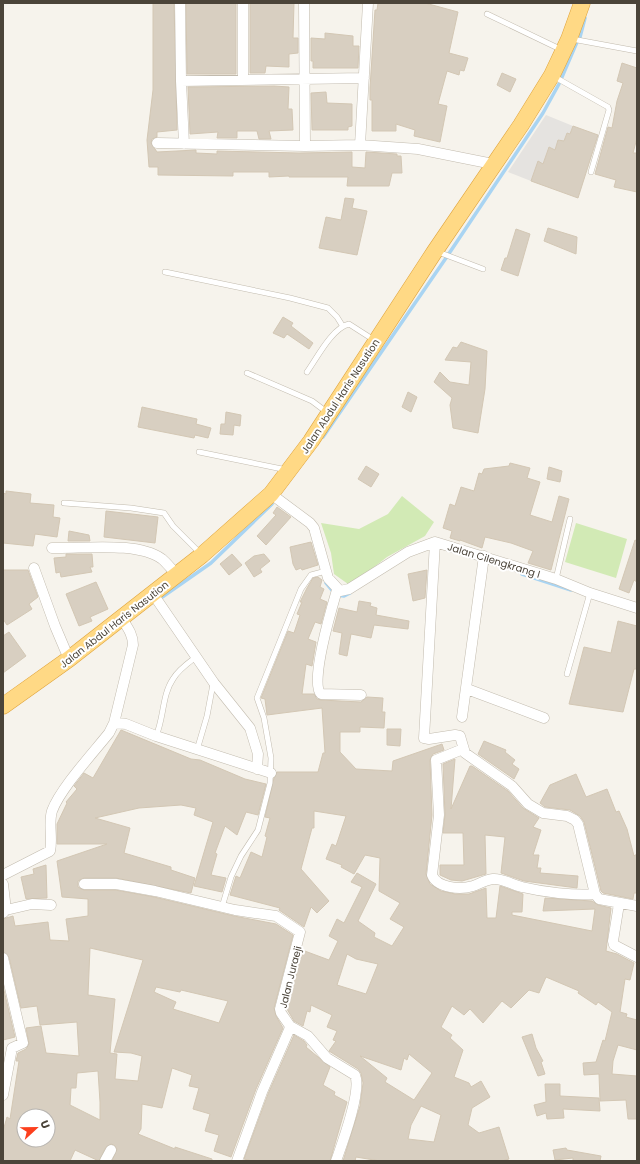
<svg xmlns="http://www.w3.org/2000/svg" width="640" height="1164" viewBox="0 0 640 1164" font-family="Poppins,sans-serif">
<rect width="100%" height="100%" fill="#f6f3ec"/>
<path fill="#d2eab5" d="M 402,496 L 434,522 L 425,536 L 387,557 L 369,571 L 348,584 L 334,574 L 331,553 L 321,523 L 359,529 L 388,514 Z
M 576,523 L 627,539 L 616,578 L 565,562 Z"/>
<path fill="#e5e3e0" d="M 546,115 L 573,126 L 570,134 L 567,133 L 564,141 L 558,140 L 555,150 L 549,147 L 543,164 L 538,162 L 531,181 L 508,172 Z"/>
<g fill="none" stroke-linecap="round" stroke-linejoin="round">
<path stroke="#a9d4f2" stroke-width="3.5" d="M 580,37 L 585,18
M 562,77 L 577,42
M 448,255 L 543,113 L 559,84
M 323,437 L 446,258
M 522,574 L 571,590
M 326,583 L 335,594
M 337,595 L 344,596 L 350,593
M 158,600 L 211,563 L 272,504"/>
</g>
<path fill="#d8cfc1" stroke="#d3c7b4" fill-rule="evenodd" d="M 153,3 L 174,3 L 177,130 L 157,132 L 157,137 L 152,139 L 151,143 L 157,152 L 196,150 L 196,153 L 217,154 L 217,151 L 299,153 L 352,152 L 352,167 L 365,168 L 366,152 L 397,154 L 397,156 L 401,156 L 402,173 L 392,173 L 389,186 L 347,186 L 348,177 L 289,177 L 289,176 L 269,177 L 269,172 L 233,172 L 233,176 L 158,175 L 158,167 L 149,167 L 147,140 L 153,90 Z
M 186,3 L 236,3 L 236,74 L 187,74 Z
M 250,3 L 294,3 L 293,38 L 298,38 L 298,53 L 289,54 L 289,67 L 266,66 L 265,73 L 250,73 Z
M 378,3 L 425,3 L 458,12 L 449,53 L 468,58 L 464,71 L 460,70 L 459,75 L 447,71 L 438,104 L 447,106 L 440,142 L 414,136 L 415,130 L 396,124 L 396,131 L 372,131 L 372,100 L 370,100 L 370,88 L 375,10 L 377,10 Z
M 325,33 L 353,36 L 353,46 L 359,46 L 358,68 L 313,68 L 313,61 L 311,61 L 311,38 L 325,39 Z
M 622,63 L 637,68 L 637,138 L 633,153 L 637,153 L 637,192 L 614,187 L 616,180 L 595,174 L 608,127 L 612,128 L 617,101 L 623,83 L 617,81 Z
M 502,73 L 516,79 L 510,92 L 497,85 Z
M 274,86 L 289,87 L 288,109 L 292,109 L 293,130 L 269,131 L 271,139 L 259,139 L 257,131 L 237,131 L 237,138 L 217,138 L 218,132 L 190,134 L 188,87 Z
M 326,92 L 327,103 L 352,104 L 352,126 L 348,127 L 348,130 L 312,130 L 311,93 Z
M 573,126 L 598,135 L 578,198 L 531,181 L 538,161 L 543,164 L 549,147 L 555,150 L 558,140 L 564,141 L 567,133 L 570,134 Z
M 345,198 L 354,199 L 352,208 L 367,211 L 357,255 L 319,248 L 326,217 L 341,220 Z
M 548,228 L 577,237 L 576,254 L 544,241 Z
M 516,229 L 530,234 L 518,276 L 501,270 L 505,258 L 507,258 Z
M 283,317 L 293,323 L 291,326 L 313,343 L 309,349 L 287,334 L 284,338 L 273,333 Z
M 461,342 L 487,351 L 485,389 L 478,433 L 453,428 L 450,405 L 452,398 L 434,382 L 440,372 L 450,382 L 469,385 L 471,362 L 445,360 L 453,347 L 457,348 Z
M 408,392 L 417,397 L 411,412 L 402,407 Z
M 142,407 L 197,419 L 196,424 L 211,428 L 208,438 L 195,435 L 194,438 L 138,427 Z
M 226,412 L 241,415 L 240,426 L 234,425 L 233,435 L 220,434 L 221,424 L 225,424 Z
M 510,463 L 530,468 L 527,478 L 540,482 L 530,515 L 552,522 L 559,496 L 569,499 L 551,570 L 528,563 L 533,551 L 511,543 L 485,537 L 482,548 L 460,540 L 460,541 L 450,538 L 452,531 L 443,528 L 450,504 L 455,506 L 461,487 L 474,491 L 479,473 L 482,474 L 484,469 L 509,466 Z
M 366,466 L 379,474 L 371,487 L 358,479 Z
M 549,467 L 562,471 L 560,482 L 547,479 Z
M 6,491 L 31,494 L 30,503 L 54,505 L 53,517 L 60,518 L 57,537 L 35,534 L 33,546 L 3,543 L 3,493 L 6,494 Z
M 277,507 L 291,517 L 266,545 L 257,536 L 276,515 L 273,513 Z
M 106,511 L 158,517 L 155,543 L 104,537 Z
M 69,531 L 89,535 L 90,541 L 68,541 Z
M 635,540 L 637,541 L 637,582 L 634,580 L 629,593 L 619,589 Z
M 311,542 L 318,565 L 302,570 L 301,568 L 296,570 L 293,564 L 290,547 Z
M 66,554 L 92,554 L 93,567 L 90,567 L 92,572 L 61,577 L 60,572 L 56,573 L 54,558 L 66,557 Z
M 232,554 L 242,565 L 229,575 L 220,564 Z
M 264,554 L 270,561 L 260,569 L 262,572 L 254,577 L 245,563 L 254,556 Z
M 3,570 L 28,570 L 38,597 L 29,604 L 32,609 L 7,625 L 3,619 Z
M 427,570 L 425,598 L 413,601 L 408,574 Z
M 318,577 L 322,580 L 320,587 L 324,589 L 320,599 L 327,602 L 321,624 L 315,622 L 308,639 L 316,642 L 312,666 L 306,664 L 302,694 L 314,694 L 317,699 L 321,700 L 361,702 L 367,697 L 383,698 L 382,712 L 385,712 L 384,728 L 360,727 L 360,732 L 340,732 L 340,752 L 356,769 L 392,771 L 393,761 L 442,744 L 444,750 L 433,754 L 430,760 L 432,815 L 426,874 L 430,884 L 441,891 L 455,894 L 469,894 L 486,888 L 487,918 L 496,918 L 500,886 L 523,894 L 522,912 L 512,912 L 512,915 L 592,931 L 595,909 L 543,911 L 545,898 L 592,901 L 598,905 L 611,908 L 606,951 L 617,954 L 634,963 L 630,980 L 625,979 L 620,1012 L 627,1014 L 626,1017 L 637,1020 L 637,1050 L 618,1045 L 613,1061 L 612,1074 L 637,1076 L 637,1119 L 628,1119 L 626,1100 L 600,1101 L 599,1074 L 584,1075 L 583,1063 L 596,1062 L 603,1040 L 605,1041 L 612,1012 L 598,1002 L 596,1005 L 578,993 L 579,991 L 546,977 L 539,993 L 529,990 L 511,1008 L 502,1001 L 483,1023 L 470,1009 L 464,1015 L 452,1006 L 441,1027 L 452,1035 L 450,1038 L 463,1050 L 454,1077 L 469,1083 L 471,1087 L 481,1081 L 490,1097 L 472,1108 L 468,1125 L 479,1133 L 499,1127 L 509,1159 L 502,1161 L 380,1161 L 356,1157 L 355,1161 L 343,1161 L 360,1106 L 363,1083 L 361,1073 L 358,1069 L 329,1051 L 336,1041 L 333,1040 L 337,1031 L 327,1027 L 332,1015 L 311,1005 L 310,1012 L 307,1011 L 303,1026 L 294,1021 L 287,1009 L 302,950 L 329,960 L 338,941 L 329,936 L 337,919 L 344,923 L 362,887 L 351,882 L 357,873 L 376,884 L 358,921 L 375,933 L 374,937 L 392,946 L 404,927 L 390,919 L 400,903 L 379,891 L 380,858 L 365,855 L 354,874 L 341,867 L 342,865 L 326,859 L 332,844 L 336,846 L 346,816 L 314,811 L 314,828 L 312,828 L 301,869 L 329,901 L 317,913 L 311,907 L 304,927 L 279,910 L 280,908 L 230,895 L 236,876 L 240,878 L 251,852 L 262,857 L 267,837 L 265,836 L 270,818 L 265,817 L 274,778 L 277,772 L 318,772 L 323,753 L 325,753 L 322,708 L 267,715 L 265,699 L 261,698 L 288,631 L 294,633 L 300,615 L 297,614 L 302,602 L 300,602 L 307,588 L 313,578 ZM 347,954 L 356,959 L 378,964 L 366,994 L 337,985 ZM 409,1054 L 432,1073 L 414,1100 L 385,1082 L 387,1078 L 360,1056 L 401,1070 L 404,1058 L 407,1060 ZM 421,1106 L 441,1115 L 434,1142 L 408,1139 L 411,1125 Z
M 96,582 L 108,609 L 90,617 L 92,621 L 79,626 L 66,594 Z
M 359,601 L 371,603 L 370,606 L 377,608 L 376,615 L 409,621 L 408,629 L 374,625 L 371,638 L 351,634 L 347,656 L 339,654 L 342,633 L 333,631 L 339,608 L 357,612 Z
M 618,621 L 637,626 L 637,669 L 634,669 L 623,712 L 569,704 L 584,647 L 611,653 Z
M 9,632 L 26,656 L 3,673 L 3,636 Z
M 387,729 L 401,729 L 400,746 L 387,745 Z
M 121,730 L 191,759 L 200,760 L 245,779 L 266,784 L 258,815 L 246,812 L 237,835 L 225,826 L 215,853 L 217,854 L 211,875 L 226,878 L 222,892 L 194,886 L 213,822 L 194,815 L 196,808 L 181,805 L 139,808 L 95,818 L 130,828 L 124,853 L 171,867 L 171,870 L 195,878 L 191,893 L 116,878 L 84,878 L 78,881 L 78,887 L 84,890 L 115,890 L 154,897 L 234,916 L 276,924 L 293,935 L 274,1008 L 276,1016 L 283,1028 L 256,1089 L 231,1157 L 214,1151 L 219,1135 L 205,1131 L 210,1114 L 193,1109 L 199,1088 L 189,1086 L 192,1075 L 172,1068 L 162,1108 L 142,1104 L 141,1129 L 138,1134 L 175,1149 L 175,1147 L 212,1159 L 212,1161 L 112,1161 L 117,1149 L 114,1145 L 111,1144 L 106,1147 L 99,1161 L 75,1150 L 70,1161 L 3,1161 L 3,1131 L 7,1117 L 10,1119 L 19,1061 L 16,1061 L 18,1053 L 26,1049 L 29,1044 L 26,1028 L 41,1026 L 46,1053 L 79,1056 L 77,1022 L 40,1025 L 37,1006 L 21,1008 L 9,957 L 3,952 L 3,919 L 13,916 L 15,926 L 48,922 L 50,940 L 69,941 L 66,919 L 88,916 L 88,899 L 62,897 L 57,861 L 107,844 L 57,844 L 57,824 L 67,803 L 66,802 L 77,789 L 74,786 L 84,773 L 93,778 ZM 90,948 L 143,960 L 114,1052 L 131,1053 L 142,1056 L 138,1081 L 115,1079 L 117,1054 L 110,1053 L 115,999 L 88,995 ZM 156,987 L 180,992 L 181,990 L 228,1001 L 219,1023 L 173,1009 L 176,1002 L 154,992 ZM 98,1071 L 100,1102 L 100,1120 L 70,1105 L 71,1088 L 76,1088 L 77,1073 ZM 24,1116 L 48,1116 L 48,1140 L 24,1140 Z
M 484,741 L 506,750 L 505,752 L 515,760 L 512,764 L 519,769 L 514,779 L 478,754 Z
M 455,759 L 451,809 L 470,766 L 472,766 L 508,791 L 523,808 L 539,818 L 533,827 L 541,830 L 533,855 L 539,855 L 537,868 L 541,868 L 540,873 L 578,876 L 577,888 L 524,881 L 501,873 L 505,837 L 485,835 L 486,874 L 462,881 L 451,880 L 440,875 L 440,865 L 464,865 L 463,833 L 443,833 L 445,815 L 443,764 Z
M 576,774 L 586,797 L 607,789 L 616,812 L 619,811 L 627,829 L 634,856 L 637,854 L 637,893 L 634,893 L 633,899 L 603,893 L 601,891 L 584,822 L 580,816 L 570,810 L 545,807 L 540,803 L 550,785 Z
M 46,865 L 47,898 L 26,899 L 21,877 L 34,874 L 33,869 Z
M 3,986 L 15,1037 L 3,1040 Z
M 532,1034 L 536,1048 L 543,1061 L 541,1062 L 545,1074 L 538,1076 L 522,1037 Z
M 294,1035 L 304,1041 L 307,1045 L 306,1047 L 330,1067 L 323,1085 L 335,1092 L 334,1095 L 347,1102 L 330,1161 L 252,1161 L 244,1159 L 268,1094 Z
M 545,1084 L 560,1084 L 560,1096 L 599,1098 L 600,1111 L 563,1109 L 564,1118 L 547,1119 L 546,1113 L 537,1116 L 534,1105 L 546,1102 Z
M 566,1148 L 567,1150 L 601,1156 L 600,1161 L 573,1161 L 573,1158 L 555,1160 L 553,1150 Z"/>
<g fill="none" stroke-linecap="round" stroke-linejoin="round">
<g stroke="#c2bbae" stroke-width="6">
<path id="service" d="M 487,14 L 562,50
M 572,39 L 637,51
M 553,76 L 608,107 L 609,110 L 591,172
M 438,252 L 483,269
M 165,272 L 290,298 L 328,308 L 337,317 L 342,325
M 307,372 C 317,358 332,328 349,324 L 374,340
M 247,373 L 312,401 L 328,413
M 199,452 L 287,470
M 64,503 L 131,508 L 164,513 L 173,526 L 201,554
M 556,579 L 570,519
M 567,674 L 590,593
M 156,736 C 164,718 162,695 173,679 C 178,670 188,663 196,657
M 197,750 L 207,716 L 213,684
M 222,907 L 231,877 L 241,856 L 258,830 L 270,783 L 271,758 L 264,718 L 257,698 L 301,589 L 311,575 L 326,571"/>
</g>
<g stroke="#c2bbae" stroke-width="11">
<path id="minor" d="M 180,3 L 181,81 L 184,144
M 243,3 L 243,80
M 304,3 L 305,146
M 181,81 L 364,78
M 157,143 L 305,146 L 360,145 L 418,149 L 493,164
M 360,145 L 368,3
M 271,494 L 310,523 L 314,528 L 328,578 L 340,591 L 349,589 L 408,552 L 435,542 L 556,579 L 590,593 L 637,608
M 435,542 L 424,738 L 429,739 L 455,735 L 460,736 L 465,753 L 512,786 L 528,804 L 543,813 L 567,816 L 575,820 L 578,824 L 595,894 L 599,899 L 637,906
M 52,548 C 82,549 137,541 162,559 C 167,563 172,570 177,575
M 34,568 L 55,626 L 69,659
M 337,590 C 332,607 309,684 321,694 L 361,695
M 153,594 L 214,683 L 250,728 L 258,754 L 257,769
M 467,689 L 544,718
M 462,717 L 484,556
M 114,723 L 126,724 L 156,736 L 271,773
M 463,749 L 436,760 L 439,815 L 432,875 C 437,888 460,890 473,886 C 479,884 485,880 493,879 C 503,878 512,885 522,887 C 543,892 574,896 595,894
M 3,875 L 50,851 C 53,838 48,824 52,811 C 60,789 93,753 109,733 L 114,723 L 133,645 C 133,634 127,627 122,619
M 3,884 L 6,910 L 3,913
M 84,884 L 116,884 L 155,891 L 235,910 L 276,916 L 300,932 L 280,1009 L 281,1013 L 290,1026 L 289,1030 L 262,1092 L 237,1161
M 619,904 L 613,941 L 614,945 L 637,957
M 6,910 L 32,904 L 51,905
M 3,958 L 23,1043 L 12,1048 L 3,1095
M 290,1026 L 308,1036 L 327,1058 L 355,1075 C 362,1091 342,1144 336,1161
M 105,1161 L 111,1150"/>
</g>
<g stroke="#e0a43c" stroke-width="17">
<path id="trunk" d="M 3,706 L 69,659 L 202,555 L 271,494 L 311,441 L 435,251 L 521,125 L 552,75 L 569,39 L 582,3"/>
</g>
<use href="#service" stroke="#fff" stroke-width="5"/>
<use href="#minor" stroke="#fff" stroke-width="10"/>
<use href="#trunk" stroke="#ffd985" stroke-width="16"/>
</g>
<g text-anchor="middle" stroke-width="4" stroke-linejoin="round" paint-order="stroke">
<g font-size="10" fill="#4b4439" stroke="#fff">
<text transform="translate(340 396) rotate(-57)" y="4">Jalan Abdul Haris Nasution</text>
<text transform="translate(494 560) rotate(17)" y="4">Jalan Cilengkrang I</text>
<text transform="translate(114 624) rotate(-38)" y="4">Jalan Abdul Haris Nasution</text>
<text transform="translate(290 977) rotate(-76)" y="4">Jalan Juraeji</text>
</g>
</g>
<rect width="640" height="1164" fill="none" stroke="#4b4439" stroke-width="8"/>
<g transform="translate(36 1128) rotate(68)"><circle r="19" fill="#ffffff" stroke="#b7b4b0"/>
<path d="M0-3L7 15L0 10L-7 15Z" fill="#fc3f1d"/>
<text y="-6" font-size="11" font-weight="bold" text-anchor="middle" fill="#4b4439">U</text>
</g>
</svg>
